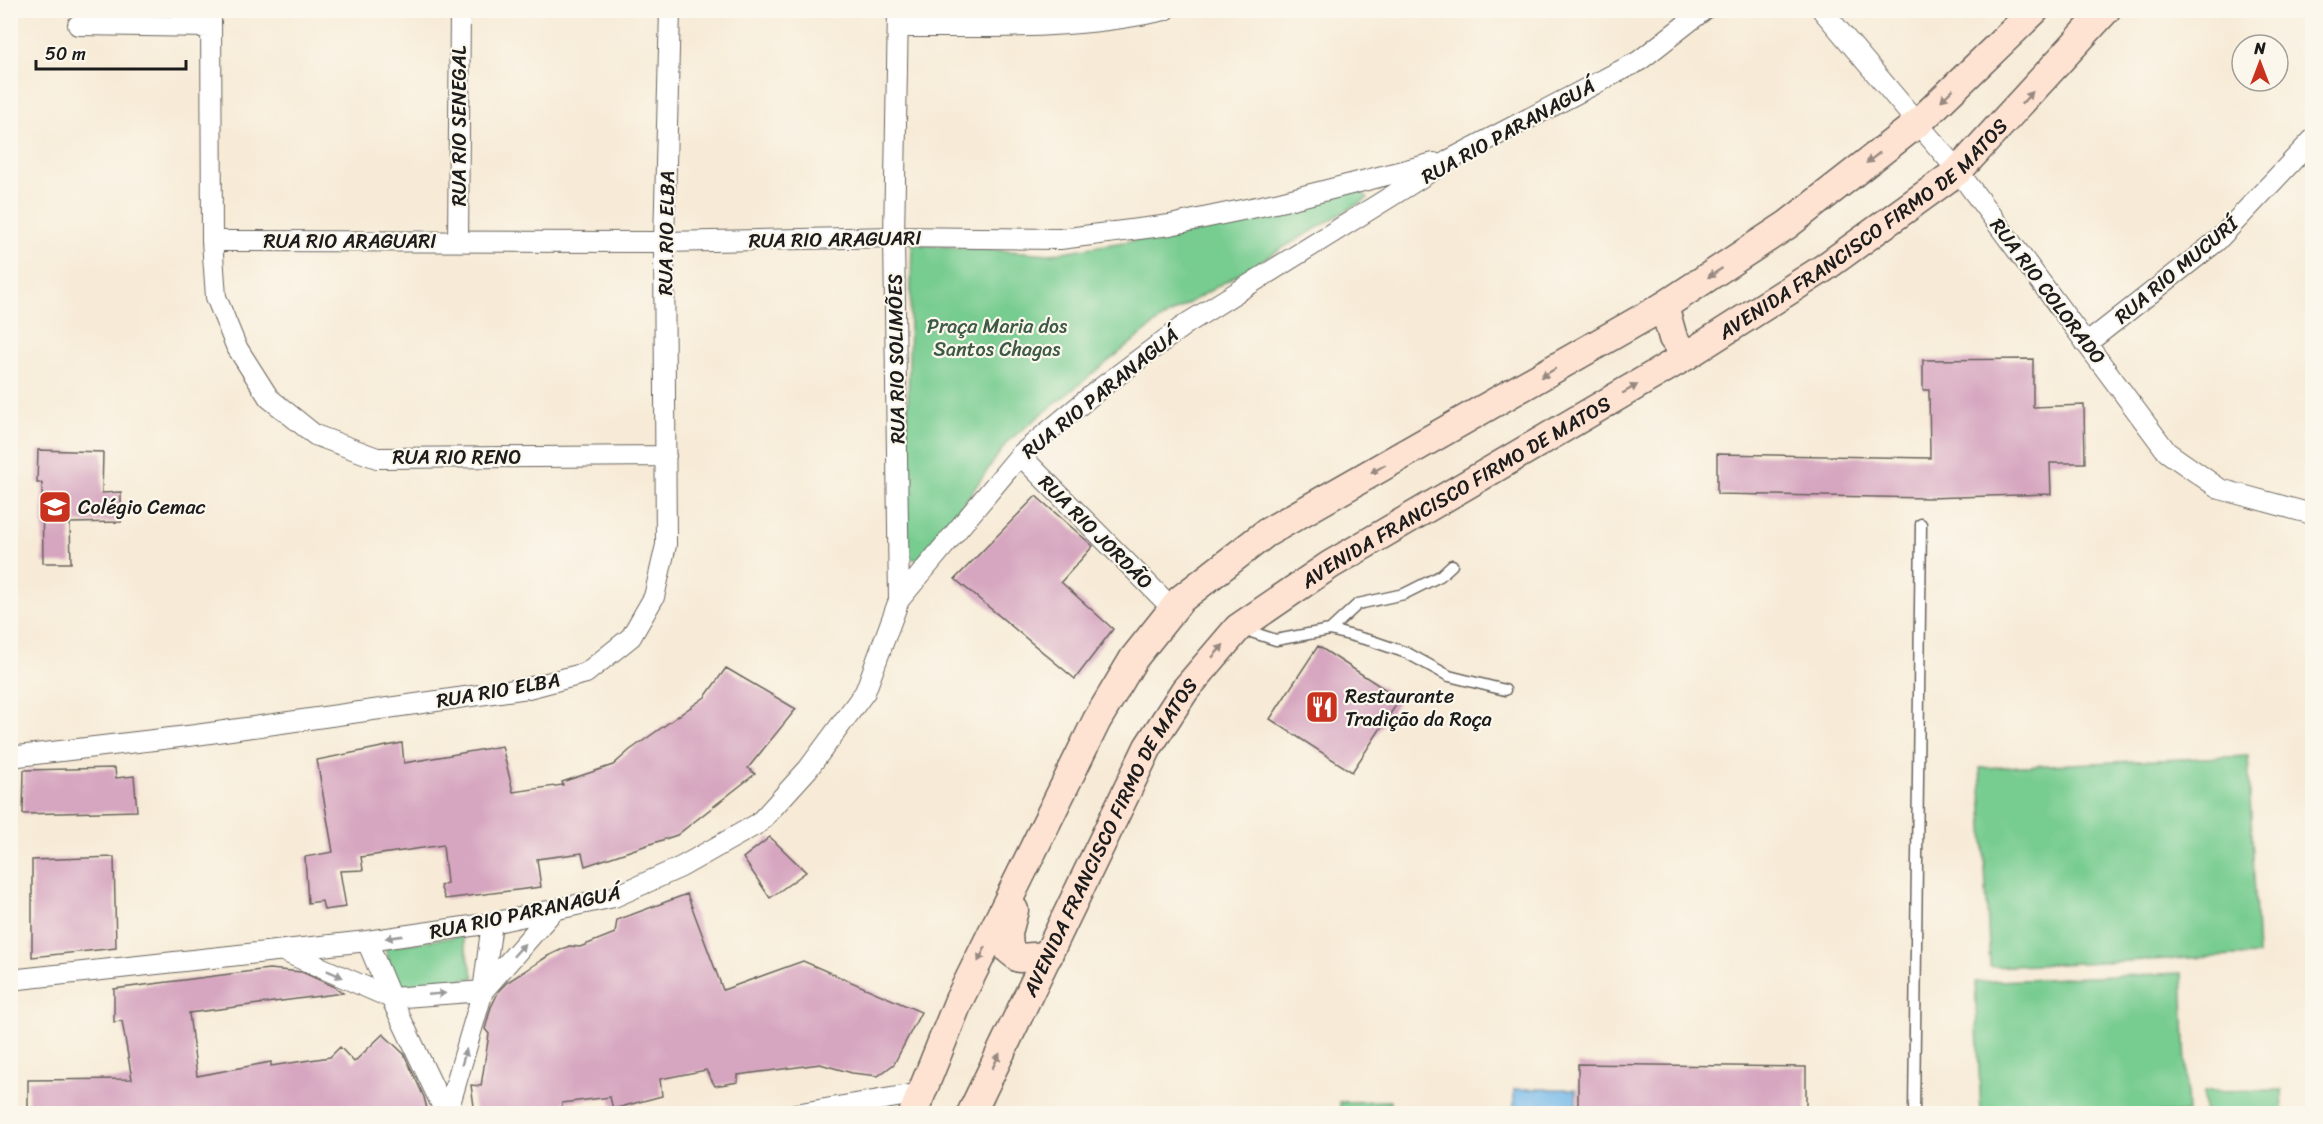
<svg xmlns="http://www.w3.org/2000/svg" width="2323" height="1124" viewBox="0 0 2323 1124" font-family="Sriracha,sans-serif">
<rect width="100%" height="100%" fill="#fbf7ec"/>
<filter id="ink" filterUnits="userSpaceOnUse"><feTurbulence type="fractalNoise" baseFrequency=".0167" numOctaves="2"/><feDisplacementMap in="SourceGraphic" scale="12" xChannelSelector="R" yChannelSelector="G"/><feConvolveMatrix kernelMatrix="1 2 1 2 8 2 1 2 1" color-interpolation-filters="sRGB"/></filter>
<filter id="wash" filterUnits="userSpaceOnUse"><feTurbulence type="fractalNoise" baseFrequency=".008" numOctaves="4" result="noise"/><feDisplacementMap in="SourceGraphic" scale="24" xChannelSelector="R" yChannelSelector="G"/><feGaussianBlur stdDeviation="1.35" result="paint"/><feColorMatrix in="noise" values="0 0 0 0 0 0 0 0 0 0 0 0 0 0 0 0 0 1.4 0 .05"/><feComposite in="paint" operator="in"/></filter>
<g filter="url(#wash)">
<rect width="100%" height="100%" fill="#f7ebd7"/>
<path fill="#77cc90" stroke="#4a7456" stroke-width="1.5" d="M 1357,188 L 1368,198 L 1160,320 L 1007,442 L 924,561 L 904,557 L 912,244 L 1050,254 L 1185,232 Z
M 2248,756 L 2258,955 L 1990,967 L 1980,768 Z
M 462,936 L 474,978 L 396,989 L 385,947 Z
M 2182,973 L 2188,1113 L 1981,1113 L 1975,982 Z
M 2282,1090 L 2283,1113 L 2204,1113 L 2204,1091 Z
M 1390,1101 L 1390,1113 L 1340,1113 L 1340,1102 Z"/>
<path fill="#72b7e8" stroke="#476a82" stroke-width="1.5" d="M 1514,1089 L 1576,1089 L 1576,1113 L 1514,1113 Z"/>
<g id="blocks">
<path fill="#d6a5bf" d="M 2033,359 L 2033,407 L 2084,405 L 2085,463 L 2050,463 L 2051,494 L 1929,498 L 1717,494 L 1717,454 L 1930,458 L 1929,390 L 1923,390 L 1923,360 Z
M 38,450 L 103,452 L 102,493 L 121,492 L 121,522 L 70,523 L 71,563 L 43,563 L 42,483 L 37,483 Z
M 1036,496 L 1093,546 L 1061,582 L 1113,629 L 1075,679 L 955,579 Z
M 1318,646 L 1400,699 L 1352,772 L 1270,719 Z
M 726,668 L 796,709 L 748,768 L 755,774 L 677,835 L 585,866 L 582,853 L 537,859 L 541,887 L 445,899 L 440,886 L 447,883 L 443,845 L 361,857 L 363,870 L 340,871 L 346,907 L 324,910 L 322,901 L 308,903 L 305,857 L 333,852 L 317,760 L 402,743 L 404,763 L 502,746 L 513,792 L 563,785 L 562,782 L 613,765 L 630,750 L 705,697 Z
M 115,768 L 116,778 L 134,776 L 137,811 L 23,814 L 24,770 Z
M 770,837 L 806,872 L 770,898 L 743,858 Z
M 114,857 L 116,948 L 32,957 L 32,860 Z
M 687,894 L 723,990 L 803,961 L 921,1012 L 894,1064 L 878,1076 L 852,1073 L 820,1064 L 738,1075 L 738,1082 L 715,1086 L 706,1070 L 660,1079 L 662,1096 L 613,1109 L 610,1097 L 562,1103 L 562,1113 L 475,1113 L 471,1085 L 481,1086 L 489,1034 L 485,1029 L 491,1007 L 499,991 L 506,983 L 548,956 L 569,946 L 580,947 L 615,933 L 617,920 Z
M 269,969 L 302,972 L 335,987 L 343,993 L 189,1013 L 197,1076 L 271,1062 L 271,1066 L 330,1057 L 340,1047 L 354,1062 L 383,1034 L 404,1054 L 424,1097 L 428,1113 L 28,1113 L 28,1080 L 132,1079 L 122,1021 L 114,1022 L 114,989 Z
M 1578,1064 L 1806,1067 L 1806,1113 L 1578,1113 Z"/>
</g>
</g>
<g filter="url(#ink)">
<use href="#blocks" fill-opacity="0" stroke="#69645d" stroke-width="1.5"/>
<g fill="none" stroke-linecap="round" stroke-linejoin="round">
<g stroke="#69645d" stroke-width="13">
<path id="lane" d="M 2312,514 L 2312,496
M 1242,629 L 1276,640 L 1330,630 L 1372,641 L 1407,653 L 1449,676 L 1505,690
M 1330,630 L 1358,604 L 1404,594 L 1440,576 L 1452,565
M 1914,1114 L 1921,524"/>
</g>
<g stroke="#69645d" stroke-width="22">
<path id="street" d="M 211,10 L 212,241 L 216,297 L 236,346 L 269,398 L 315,435 L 377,458 L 666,456
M 898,10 L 894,237 L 899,600
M 1822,10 L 1958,171 L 2167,452 L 2220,489 L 2312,514
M 78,25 L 210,27
M 898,27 C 987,27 1077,30 1165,10
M 212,241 L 664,242 L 894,237 L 1060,239 L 1170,225 L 1280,202 L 1434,163
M 458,241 L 460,10
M 2086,344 L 2217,241 L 2312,140
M 1020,455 L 1173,609
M 10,757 L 196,735 L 528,688 L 586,673 L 631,637 L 654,597 L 666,545 L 664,242 L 670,10
M 367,941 L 391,998 L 446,1114
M 283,951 L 391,998 L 483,991 L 555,909
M 10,980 L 367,941 L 492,923 L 614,897 L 681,867 L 759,823 L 808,769 L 865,692 L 899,600 L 1020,455 L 1098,390 L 1186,324 L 1451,159 L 1639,61 L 1704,10
M 447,1114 L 483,991 L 492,923
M 795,1114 L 921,1093"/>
</g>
<g stroke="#69645d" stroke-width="31">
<g id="secondary">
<path d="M 1664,306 L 1673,338 L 1686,356"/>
<path d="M 1014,910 L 1008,933 L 1009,950 L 1019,958 L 1048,956"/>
<path d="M 913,1114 L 959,1000 L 1097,720 L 1134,658 L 1181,599 L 1266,533 L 1664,306 L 1787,225 L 1919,122 L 2035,10"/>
<path id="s1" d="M 971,1114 L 1148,747 L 1185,690 L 1238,628 L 1330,565 L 1686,356 L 1824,268 L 1958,171 L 2106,10"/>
</g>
</g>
<use href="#lane" stroke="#fff" stroke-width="10"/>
<use href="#street" stroke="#fff" stroke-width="20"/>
<use href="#secondary" stroke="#fee3d2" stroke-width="28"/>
</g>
<defs><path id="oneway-solid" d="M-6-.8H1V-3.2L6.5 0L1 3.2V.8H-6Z" transform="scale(1.5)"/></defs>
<g fill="#988980">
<use href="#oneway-solid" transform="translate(1947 95) rotate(136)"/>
<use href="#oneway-solid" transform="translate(2027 98) rotate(-47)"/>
<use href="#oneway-solid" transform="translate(1873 158) rotate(142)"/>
<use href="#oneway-solid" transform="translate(1715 273) rotate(147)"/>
<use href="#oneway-solid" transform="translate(1548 373) rotate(150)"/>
<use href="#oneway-solid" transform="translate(1630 389) rotate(-30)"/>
<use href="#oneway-solid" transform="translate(1378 469) rotate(150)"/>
<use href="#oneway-solid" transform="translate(1218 651) rotate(-49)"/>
<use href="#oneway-solid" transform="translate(982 954) rotate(117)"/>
<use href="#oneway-solid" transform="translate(996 1061) rotate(-64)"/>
</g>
<g fill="#999">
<use href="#oneway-solid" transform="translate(394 937) rotate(172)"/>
<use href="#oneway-solid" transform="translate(519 950) rotate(-48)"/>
<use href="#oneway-solid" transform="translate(335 974) rotate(24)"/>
<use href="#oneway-solid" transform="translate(437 994) rotate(-5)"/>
<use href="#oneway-solid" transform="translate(464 1057) rotate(-74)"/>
</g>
</g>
<defs>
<g id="university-square" transform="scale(1.725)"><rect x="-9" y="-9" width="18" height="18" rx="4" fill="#c8321e" stroke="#fbf7ec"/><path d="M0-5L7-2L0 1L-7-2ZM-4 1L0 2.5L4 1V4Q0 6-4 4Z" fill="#fff"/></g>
<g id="restaurant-square" transform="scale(1.725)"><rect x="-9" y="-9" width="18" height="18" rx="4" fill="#c8321e" stroke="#fbf7ec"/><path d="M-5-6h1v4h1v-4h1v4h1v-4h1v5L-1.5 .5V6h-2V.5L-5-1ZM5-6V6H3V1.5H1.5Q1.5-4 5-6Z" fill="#fff"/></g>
</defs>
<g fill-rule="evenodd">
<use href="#university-square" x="55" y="507"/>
<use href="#restaurant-square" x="1322" y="707"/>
</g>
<g text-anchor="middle" stroke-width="4.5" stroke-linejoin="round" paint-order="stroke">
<g font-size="20" fill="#1c1c1c" stroke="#fbf7ec">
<text transform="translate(459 126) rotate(-90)" y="7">RUA RIO SENEGAL</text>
<text transform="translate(1508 131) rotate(-29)" y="7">RUA RIO PARANAGUÁ</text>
<text dy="7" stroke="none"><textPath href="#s1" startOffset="1300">AVENIDA FRANCISCO FIRMO DE MATOS</textPath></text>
<text transform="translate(666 233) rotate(-89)" y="7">RUA RIO ELBA</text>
<text transform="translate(835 239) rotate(-1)" y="7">RUA RIO ARAGUARI</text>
<text x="350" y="248">RUA RIO ARAGUARI</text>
<text transform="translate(2176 270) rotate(-40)" y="7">RUA RIO MUCURÍ</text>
<text transform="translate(2048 291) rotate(53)" y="7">RUA RIO COLORADO</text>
<text transform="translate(896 359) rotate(-91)" y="7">RUA RIO SOLIMÕES</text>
<text transform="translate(1100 393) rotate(-39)" y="7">RUA RIO PARANAGUÁ</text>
<text x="457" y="464">RUA RIO RENO</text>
<text dy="7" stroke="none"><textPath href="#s1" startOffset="814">AVENIDA FRANCISCO FIRMO DE MATOS</textPath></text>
<text transform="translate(1096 532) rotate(45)" y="7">RUA RIO JORDÃO</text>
<text transform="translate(498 690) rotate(-10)" y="7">RUA RIO ELBA</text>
<text dy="7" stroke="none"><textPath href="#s1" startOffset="310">AVENIDA FRANCISCO FIRMO DE MATOS</textPath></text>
<text transform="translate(525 912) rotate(-12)" y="7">RUA RIO PARANAGUÁ</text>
</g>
<g font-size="20" fill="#3c5a45" stroke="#fbf7ec">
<text x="997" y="333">Praça Maria dos<tspan x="997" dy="23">Santos Chagas</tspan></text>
</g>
<g font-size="20" fill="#1c1c1c" stroke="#fbf7ec" text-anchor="start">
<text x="78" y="514">Colégio Cemac</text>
<text x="1345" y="703">Restaurante<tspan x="1345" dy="23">Tradição da Roça</tspan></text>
</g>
</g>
<rect width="2323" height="1124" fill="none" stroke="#fbf7ec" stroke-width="36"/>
<g transform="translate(2260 63)"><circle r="28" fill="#fbf7ec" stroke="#a29f99" stroke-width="1.5"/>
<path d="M0-4.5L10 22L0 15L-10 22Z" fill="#c8321e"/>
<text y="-9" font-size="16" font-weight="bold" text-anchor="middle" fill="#1c1c1c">N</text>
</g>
<path d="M36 60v9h150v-9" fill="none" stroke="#1c1c1c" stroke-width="3"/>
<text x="45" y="60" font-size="18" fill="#1c1c1c" stroke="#fbf7ec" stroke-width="4.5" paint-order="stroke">50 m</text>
</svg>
